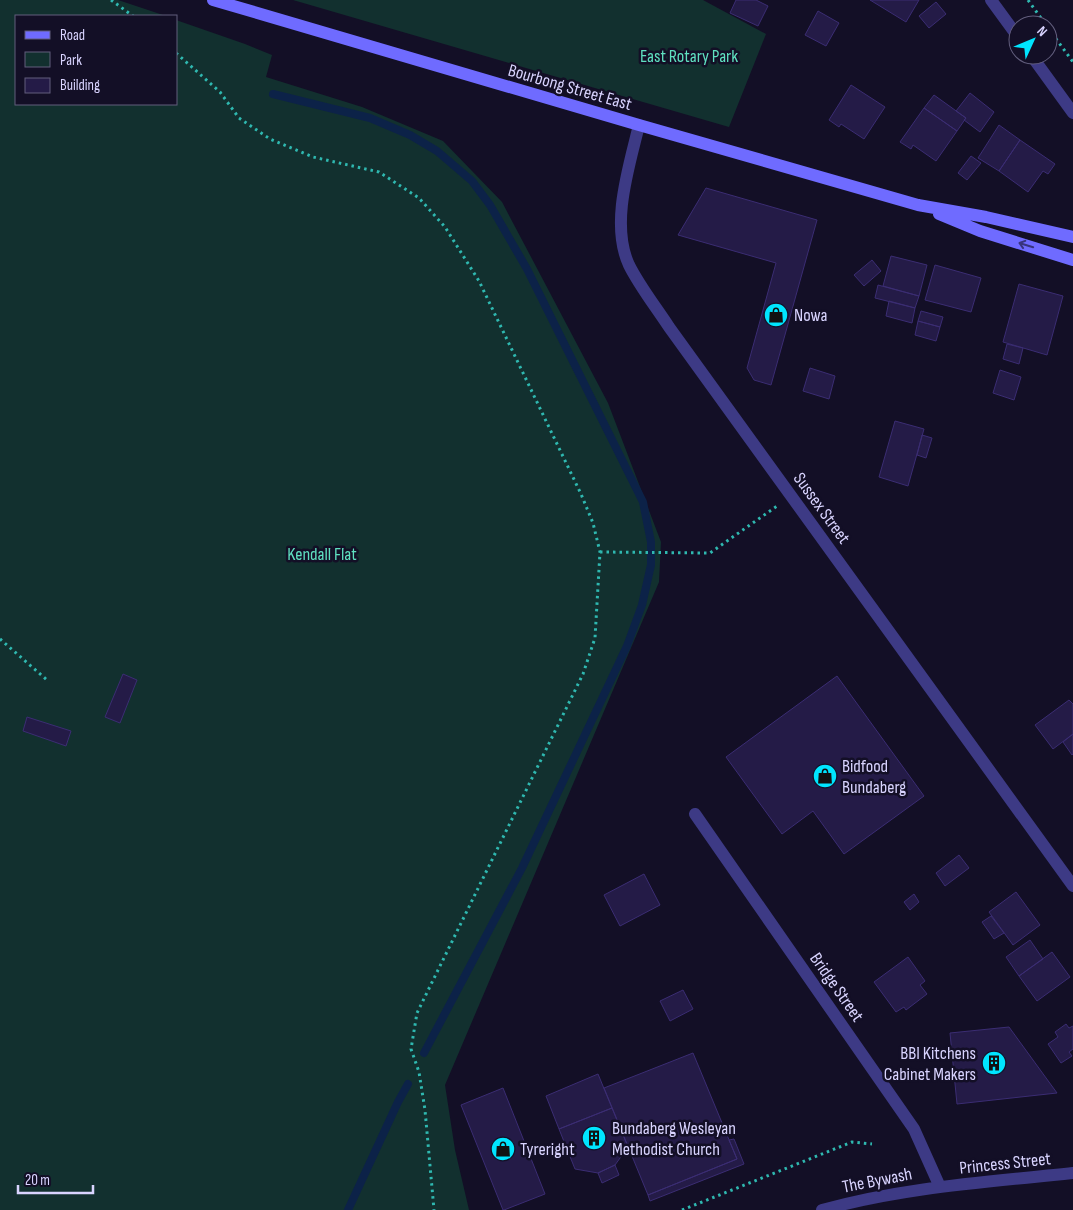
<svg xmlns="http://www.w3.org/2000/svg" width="1073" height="1210" viewBox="0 0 1073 1210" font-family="'Sofia Sans Condensed',sans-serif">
<rect width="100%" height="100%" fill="#130f26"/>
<path fill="#12302f" d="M 0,0 L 118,0 L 166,16 L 16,16 L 16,104 L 176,104 L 176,20 L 245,44 L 272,55 L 266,77 L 362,107 L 443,141 L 502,202 L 608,403 L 661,542 L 659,582 L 445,1085 L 455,1150 L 469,1210 L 0,1210 Z
M 293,0 L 703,0 L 766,34 L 729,127 Z"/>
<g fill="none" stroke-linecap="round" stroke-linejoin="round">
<path stroke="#0c2248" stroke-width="8" d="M 273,94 L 370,118 L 410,135 L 437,151 L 472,181 L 490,205 L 527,269 L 643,502 L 651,542 L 651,565 L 642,605 L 627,646 L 522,868 L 424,1053
M 348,1210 L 398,1102 L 408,1084"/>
</g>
<path fill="#241b47" stroke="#3b2d73" d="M 736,0 L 756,0 L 768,6 L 758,26 L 730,13 Z
M 870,0 L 919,0 L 906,22 Z
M 936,2 L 946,14 L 929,28 L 919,16 Z
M 818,11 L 839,23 L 826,46 L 805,35 Z
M 851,85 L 885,107 L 864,139 L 841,124 L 839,127 L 829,120 Z
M 970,93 L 994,112 L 980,132 L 964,120 L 966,118 L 956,111 Z
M 934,95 L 966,118 L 957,131 L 924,108 Z
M 924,108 L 957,131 L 936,161 L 913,145 L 911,149 L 900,142 Z
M 999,125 L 1020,140 L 999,171 L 978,158 Z
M 1020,140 L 1055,164 L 1048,174 L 1043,171 L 1028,192 L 999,171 Z
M 971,156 L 981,163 L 967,180 L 958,173 Z
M 706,188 L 817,220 L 771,385 L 754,380 L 747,368 L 776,263 L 678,235 Z
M 891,256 L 927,265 L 919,296 L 883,286 Z
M 872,260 L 881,271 L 864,286 L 854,275 Z
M 935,265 L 981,278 L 971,312 L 925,300 Z
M 1019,284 L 1063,296 L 1047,355 L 1003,342 Z
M 878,285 L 919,296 L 915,308 L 875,298 Z
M 889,301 L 915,308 L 912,323 L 886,316 Z
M 921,311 L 943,317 L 940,327 L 918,321 Z
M 918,321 L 940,327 L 936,341 L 915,335 Z
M 1007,344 L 1023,348 L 1019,364 L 1003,359 Z
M 810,368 L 835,376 L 829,399 L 803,391 Z
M 1000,370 L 1021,377 L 1014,400 L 993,393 Z
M 895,421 L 924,429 L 908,486 L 879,477 Z
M 922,435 L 932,438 L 926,458 L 917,455 Z
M 123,674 L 137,680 L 120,723 L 105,717 Z
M 837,676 L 924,796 L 844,854 L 813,811 L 782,834 L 726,757 Z
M 1069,700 L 1073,704 L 1073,734 L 1053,749 L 1035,725 Z
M 27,717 L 71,731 L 66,746 L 23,731 Z
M 1073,734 L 1073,754 L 1072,755 L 1063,742 Z
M 959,855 L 969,868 L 945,886 L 936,873 Z
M 644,874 L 660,905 L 620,926 L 604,895 Z
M 1016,892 L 1040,925 L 1013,945 L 989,912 Z
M 914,894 L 919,902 L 910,910 L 904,902 Z
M 991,916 L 1004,933 L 994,939 L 982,922 Z
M 1030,940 L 1043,959 L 1019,976 L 1006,957 Z
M 1052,952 L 1070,977 L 1037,1001 L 1019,976 Z
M 908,957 L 925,981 L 920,985 L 927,994 L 906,1010 L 904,1007 L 896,1012 L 874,982 Z
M 683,990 L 693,1009 L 670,1021 L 660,1001 Z
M 1066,1024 L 1069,1028 L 1073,1026 L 1073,1049 L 1069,1052 L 1072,1056 L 1061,1063 L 1048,1044 L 1058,1037 L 1055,1032 Z
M 1009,1027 L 1057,1093 L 957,1104 L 950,1033 Z
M 693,1053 L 737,1159 L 648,1195 L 604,1088 Z
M 598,1074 L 612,1108 L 559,1129 L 546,1096 Z
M 503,1088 L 545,1194 L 504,1210 L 503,1210 L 461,1105 Z
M 612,1108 L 628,1147 L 615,1165 L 598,1173 L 575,1169 L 559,1129 Z
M 734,1139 L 744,1164 L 650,1201 L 648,1195 L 737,1159 L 729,1140 Z
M 615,1165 L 619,1175 L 602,1183 L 598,1173 Z"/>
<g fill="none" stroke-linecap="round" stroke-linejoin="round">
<path stroke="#2fb8b0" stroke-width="3" stroke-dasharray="2.5 4" stroke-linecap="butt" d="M 111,0 L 133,16
M 1028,0 L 1046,25
M 1048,28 L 1073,62
M 176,53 L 220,92 L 239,118 L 270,139 L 313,157 L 379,172 L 419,198 L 445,227 L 479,281 L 581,494 L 593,523 L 600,552 L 595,638 L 583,674 L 417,1013 L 411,1049 L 419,1072 L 425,1110 L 434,1210
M 600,552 L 710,553 L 777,506
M 0,639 L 47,680
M 682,1210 L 852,1142 L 872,1144"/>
<path stroke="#3d3a85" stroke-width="12" d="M 991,0 L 1018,37
M 1031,55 L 1073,113
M 639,125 C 629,167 610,224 629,265 C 640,287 656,307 669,327 L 1073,886
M 695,814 L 914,1129 L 940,1187
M 822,1210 C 904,1187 989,1182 1073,1173"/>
<path stroke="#6f6bff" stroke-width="12" d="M 213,0 L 639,125 L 918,205 L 986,217 L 1073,237
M 939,214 L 980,231 L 1073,260"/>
</g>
<defs><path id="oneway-shaft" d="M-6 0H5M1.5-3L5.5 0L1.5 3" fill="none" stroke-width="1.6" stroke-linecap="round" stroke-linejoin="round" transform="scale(1.25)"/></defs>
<use stroke="#38347d" href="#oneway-shaft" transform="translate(1026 245) rotate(-163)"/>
<defs>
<g id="shop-disc" transform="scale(1.25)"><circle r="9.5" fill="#00e5ff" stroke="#130f26"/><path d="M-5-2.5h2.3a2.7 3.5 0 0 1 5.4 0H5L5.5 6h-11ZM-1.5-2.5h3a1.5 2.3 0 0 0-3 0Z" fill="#111"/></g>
<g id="building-disc" transform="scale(1.25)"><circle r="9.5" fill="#00e5ff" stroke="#130f26"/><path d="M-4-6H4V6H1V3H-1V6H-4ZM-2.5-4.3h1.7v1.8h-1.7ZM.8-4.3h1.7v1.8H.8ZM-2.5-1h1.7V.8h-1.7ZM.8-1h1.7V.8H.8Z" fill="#111"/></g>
</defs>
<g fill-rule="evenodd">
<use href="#shop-disc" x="776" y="315"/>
<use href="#shop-disc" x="825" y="776"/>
<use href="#building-disc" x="994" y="1063"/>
<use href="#building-disc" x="594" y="1138"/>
<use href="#shop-disc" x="503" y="1149"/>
</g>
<g text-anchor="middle" stroke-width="5" stroke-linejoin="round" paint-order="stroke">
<g font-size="18" fill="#5fe0c0" stroke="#130f26">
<text x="689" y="62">East Rotary Park</text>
<text x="322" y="560">Kendall Flat</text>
</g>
<g font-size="18" fill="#d9d4ff" stroke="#130f26">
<text transform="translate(570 87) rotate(16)" y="6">Bourbong Street East</text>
<text transform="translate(822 508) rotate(54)" y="6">Sussex Street</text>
<text transform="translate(837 987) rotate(55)" y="6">Bridge Street</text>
<text transform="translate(1005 1163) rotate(-6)" y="6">Princess Street</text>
<text transform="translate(877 1180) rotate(-11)" y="6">The Bywash</text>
</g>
<g font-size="18" fill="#d9d4ff" stroke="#130f26" text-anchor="start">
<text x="794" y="321">Nowa</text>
<text x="842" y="772">Bidfood<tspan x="842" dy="21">Bundaberg</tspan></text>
<text x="976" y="1059" text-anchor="end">BBI Kitchens<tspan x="976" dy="21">Cabinet Makers</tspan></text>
<text x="612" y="1134">Bundaberg Wesleyan<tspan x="612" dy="21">Methodist Church</tspan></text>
<text x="520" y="1155">Tyreright</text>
</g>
</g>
<rect x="15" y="15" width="162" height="90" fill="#130f26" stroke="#625e7d"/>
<rect x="25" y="31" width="25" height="8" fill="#6f6bff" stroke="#625e7d"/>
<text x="60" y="40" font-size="15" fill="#d9d4ff">Road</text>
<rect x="25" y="52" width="25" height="15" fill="#12302f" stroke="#625e7d"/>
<text x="60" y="65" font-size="15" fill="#d9d4ff">Park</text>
<rect x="25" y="78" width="25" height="15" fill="#241b47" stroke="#625e7d"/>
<text x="60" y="90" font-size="15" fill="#d9d4ff">Building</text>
<g transform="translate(1033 40) rotate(46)"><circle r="24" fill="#130f26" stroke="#625e7d"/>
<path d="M0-4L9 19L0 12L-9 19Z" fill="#00e5ff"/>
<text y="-8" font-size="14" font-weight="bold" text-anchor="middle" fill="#d9d4ff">N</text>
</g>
<path d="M18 1185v8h75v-8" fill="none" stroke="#d9d4ff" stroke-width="2.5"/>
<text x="25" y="1185" font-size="15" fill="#d9d4ff" stroke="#130f26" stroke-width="4" paint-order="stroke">20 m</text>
</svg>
